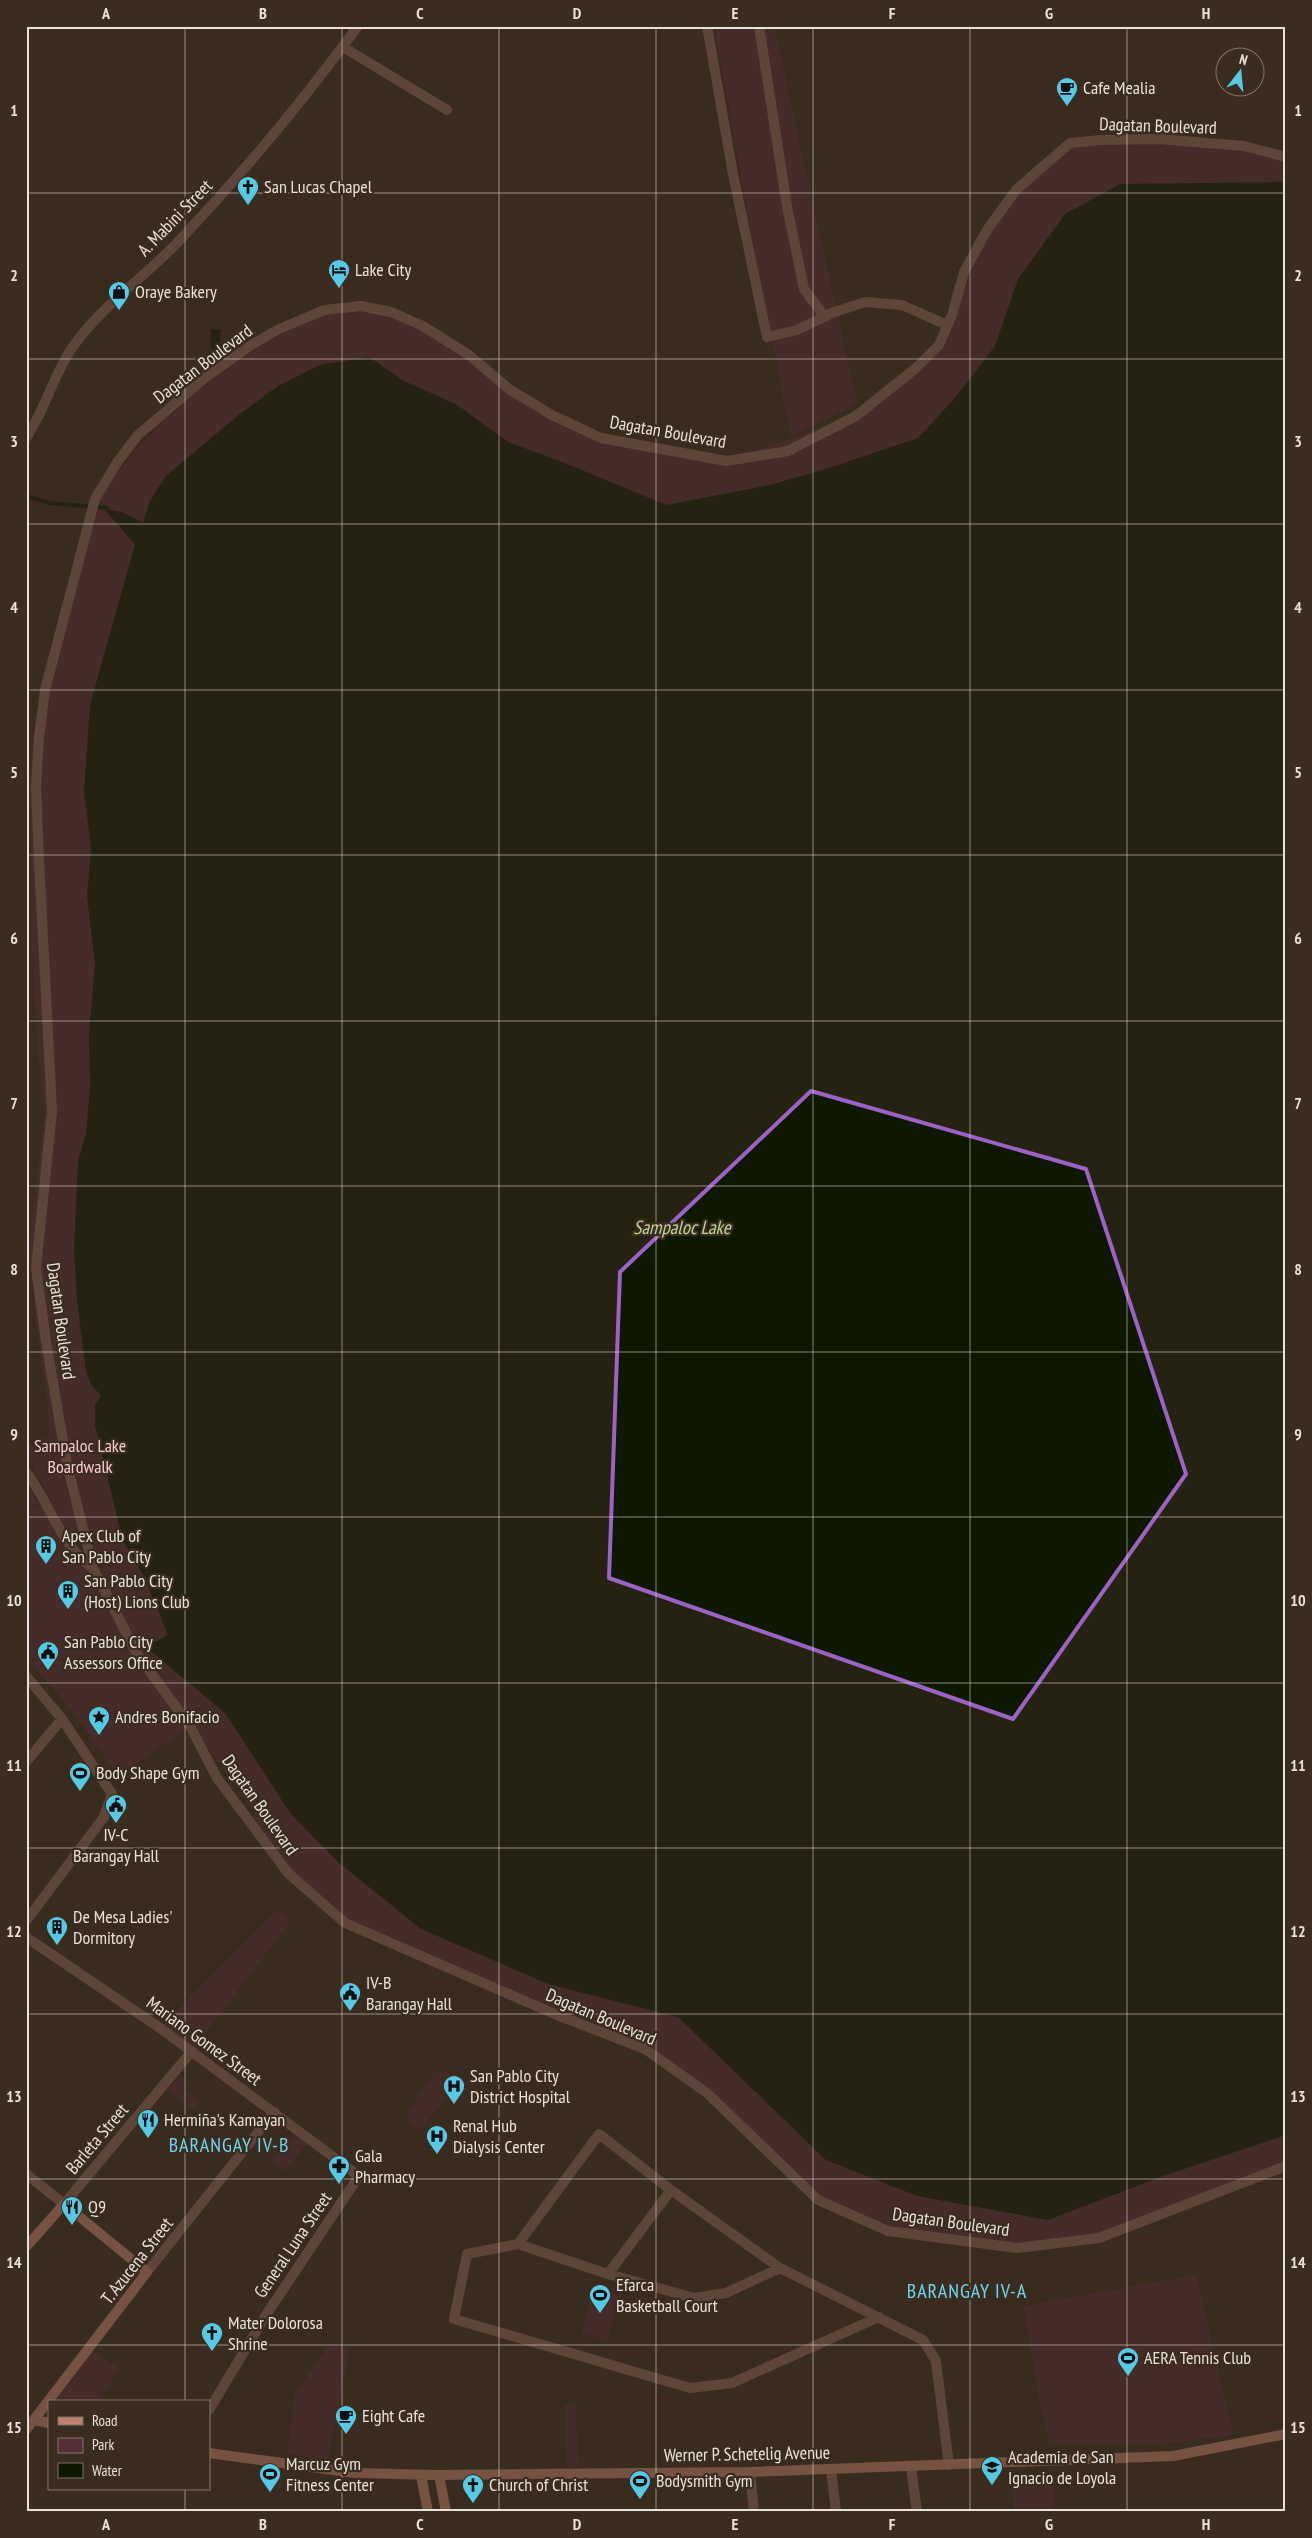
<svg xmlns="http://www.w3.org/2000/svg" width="1312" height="2538" viewBox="0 0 1312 2538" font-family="'PT Sans Narrow',sans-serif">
<rect width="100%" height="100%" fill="#3a2c1f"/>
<path fill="#562d37" d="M 714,26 L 774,26 L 857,404 L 791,436 L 753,242 Z
M 1101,140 L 1244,146 L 1286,157 L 1286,182 L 1121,184 L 1018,279 L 995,346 L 955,398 L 918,438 L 829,468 L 770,485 L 666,505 L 565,463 L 508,442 L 456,404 L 404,381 L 369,357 L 302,373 L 278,386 L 241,413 L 167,475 L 151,500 L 143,524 L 98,501 C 139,435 201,386 264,344 C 284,331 307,327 324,310 L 391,312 L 423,326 L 509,389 L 600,438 L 727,461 L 856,416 L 939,345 L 964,272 L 1016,190 L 1070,143 Z
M 92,507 L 104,509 L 135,544 L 90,705 L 84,791 L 91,849 L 87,896 L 95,964 L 89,1036 L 90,1087 L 86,1133 L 78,1160 L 74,1251 L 81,1342 L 92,1386 L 101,1395 L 95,1406 L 95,1426 L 123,1541 L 145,1578 L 168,1635 L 146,1647 L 226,1714 L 290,1813 L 548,1984 L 678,2017 L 826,2160 L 1048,2220 L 1163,2176 L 1286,2135 L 1286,2166 L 1099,2238 L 1017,2248 L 888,2231 L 818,2200 L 707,2093 L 645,2049 L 345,1923 L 288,1873 L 248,1819 L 255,1814 L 141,1651 L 110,1594 L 96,1553 L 53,1449 L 81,1533 L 68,1535 L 26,1452 L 26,1447 L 49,1437 L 48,1405 L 36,1322 L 29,1244 L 45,1111 L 38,1051 L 32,951 L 30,782 L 33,736 L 42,691 Z
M 26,1483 L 39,1504 L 26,1507 Z
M 48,1506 L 70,1548 L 93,1568 L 131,1645 L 190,1726 L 118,1776 L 72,1710 L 26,1658 L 26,1508 Z
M 277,1910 L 291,1920 L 192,2051 L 160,2028 Z
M 435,2071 L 445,2071 L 450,2074 C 455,2087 430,2123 418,2129 L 408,2124 L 407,2113 Z
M 180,2077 L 188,2083 L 183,2089 L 199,2103 L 192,2110 L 169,2089 Z
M 294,2135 L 307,2144 L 284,2171 L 272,2161 Z
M 1196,2275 L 1233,2435 L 1162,2444 L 1050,2444 L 1039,2398 L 1024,2306 Z
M 593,2287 L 621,2295 L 607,2340 L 581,2333 Z
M 331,2342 L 350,2350 L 328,2460 L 287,2454 L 295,2394 Z
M 92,2352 L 119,2368 L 99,2402 L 55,2402 Z
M 565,2403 L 576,2407 L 578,2467 L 567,2467 Z
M 1053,2477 L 1055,2512 L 1014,2512 L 1012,2479 Z"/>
<path fill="#0e1700" d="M 1286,182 L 1286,2135 L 1163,2176 L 1048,2220 L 917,2196 L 826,2160 L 678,2017 L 548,1984 L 421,1929 L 339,1863 L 290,1813 L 226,1714 L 146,1647 L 168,1635 L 145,1578 L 123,1541 L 95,1426 L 95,1406 L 101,1395 L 92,1386 L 86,1372 L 77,1300 L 74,1251 L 78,1160 L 86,1133 L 90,1087 L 89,1036 L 95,964 L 87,896 L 91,849 L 84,791 L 90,705 L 135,544 L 104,509 L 122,512 L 143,523 L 150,500 L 167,475 L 241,413 L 278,386 L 319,365 L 369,357 L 404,381 L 456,404 L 508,442 L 565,463 L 666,505 L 770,485 L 829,468 L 918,438 L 955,398 L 995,346 L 1018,279 L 1065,214 L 1120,184 Z
M 210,329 L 221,330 L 219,349 L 211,349 Z"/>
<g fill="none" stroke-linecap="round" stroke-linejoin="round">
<path stroke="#0e1700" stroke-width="4" d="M 26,496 L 50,503 L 107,508"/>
<path stroke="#8b6459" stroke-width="10" d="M 707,26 L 733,174 L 767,337 L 797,330 L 832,313 L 865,302 L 902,305 L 947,325
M 759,26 L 787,206 L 804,289 L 825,317
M 343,47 L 447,110
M 1286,157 L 1244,146 L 1158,139 L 1101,140 L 1070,143 L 1016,190 L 987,230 L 964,272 L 952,315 L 939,345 L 916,368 L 856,416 L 788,451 L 727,461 L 601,438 L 550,414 L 509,389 L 469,355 L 423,326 L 391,312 L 361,306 L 324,310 L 277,330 L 253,344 L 205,378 L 138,435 L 118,461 L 95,499 L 45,690 L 39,737 L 36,787 L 39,861 L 52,1111 L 36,1268 L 46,1341 L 67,1465 L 93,1568 L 137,1654 L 190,1726 L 217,1778 L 288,1873 L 345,1923 L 557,2015 L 645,2049 L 707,2093 L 818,2200 L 888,2231 L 1017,2248 L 1099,2238 L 1286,2166
M 26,1472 C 50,1502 60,1546 93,1568
M 26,1676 L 62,1719 L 112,1794 L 104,1817 L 26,1921
M 26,1762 L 62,1719
M 26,1937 L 160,2028 L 359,2176 L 266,2315 L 209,2410
M 64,2204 L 192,2051
M 518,2244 L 599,2134 L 671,2190 L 780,2268 L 923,2340 L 936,2361 L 949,2465
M 780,2268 L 726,2293 L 694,2298 L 608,2274 L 518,2244 L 467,2254 L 454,2319 L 690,2388 L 732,2383 L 879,2317
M 147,2272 L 274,2112
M 608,2274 L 671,2190
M 911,2466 L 917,2512
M 831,2469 L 836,2512
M 750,2472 L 754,2512"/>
<path stroke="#8b6459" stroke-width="10" d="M 26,438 C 45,410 53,376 72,348 C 101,306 145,277 179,241 C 243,173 303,101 358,26
M 26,2174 L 64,2204"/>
<path stroke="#bf8070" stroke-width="10" d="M 26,2247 L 64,2204 L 147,2272 L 26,2430
M 34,2420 L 49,2423
M 209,2453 L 355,2473 L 436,2475 L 750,2472 L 1173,2456 L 1286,2434
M 421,2475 L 428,2512
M 439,2475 L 446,2512"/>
</g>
<path d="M0 0H1312V2538H0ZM 811,1091 L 1086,1169 L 1186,1474 L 1013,1719 L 609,1578 L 620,1272 Z" fill="#3a2c1f" fill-opacity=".55" fill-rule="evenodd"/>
<path fill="none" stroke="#9c62c6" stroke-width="4" stroke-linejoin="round" d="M 811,1091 L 1086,1169 L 1186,1474 L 1013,1719 L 609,1578 L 620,1272 Z"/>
<path fill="none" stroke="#eae1d8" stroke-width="1" stroke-opacity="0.55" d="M 185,26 L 185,2402M 342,26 L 342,2512M 499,26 L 499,2512M 656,26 L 656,2512M 813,26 L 813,2512M 970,26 L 970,2512M 1127,26 L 1127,2512M 26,193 L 1286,193M 26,359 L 1286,359M 26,524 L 1286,524M 26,690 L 1286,690M 26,855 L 1286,855M 26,1021 L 1286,1021M 26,1186 L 1286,1186M 26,1352 L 1286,1352M 26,1517 L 1286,1517M 26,1683 L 1286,1683M 26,1848 L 1286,1848M 26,2014 L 1286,2014M 26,2179 L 1286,2179M 26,2345 L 1286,2345M 185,2489 L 185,2512"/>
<defs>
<g id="cafe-pin" transform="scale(1.125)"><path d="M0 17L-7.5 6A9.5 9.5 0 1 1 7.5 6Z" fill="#58c9e4" stroke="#3a2c1f"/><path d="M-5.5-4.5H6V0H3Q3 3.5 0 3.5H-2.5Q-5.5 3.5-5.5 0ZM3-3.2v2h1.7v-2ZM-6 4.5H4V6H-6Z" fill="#111"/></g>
<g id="church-pin" transform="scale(1.125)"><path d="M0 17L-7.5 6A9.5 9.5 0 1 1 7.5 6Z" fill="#58c9e4" stroke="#3a2c1f"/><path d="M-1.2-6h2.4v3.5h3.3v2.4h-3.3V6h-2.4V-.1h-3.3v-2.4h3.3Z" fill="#111"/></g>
<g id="hotel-pin" transform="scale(1.125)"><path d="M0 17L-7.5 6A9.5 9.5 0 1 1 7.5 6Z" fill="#58c9e4" stroke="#3a2c1f"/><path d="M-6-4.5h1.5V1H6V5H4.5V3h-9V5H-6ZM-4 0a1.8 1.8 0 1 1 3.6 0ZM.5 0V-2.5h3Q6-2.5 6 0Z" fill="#111"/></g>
<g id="shop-pin" transform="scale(1.125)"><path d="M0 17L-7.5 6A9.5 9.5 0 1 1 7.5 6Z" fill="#58c9e4" stroke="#3a2c1f"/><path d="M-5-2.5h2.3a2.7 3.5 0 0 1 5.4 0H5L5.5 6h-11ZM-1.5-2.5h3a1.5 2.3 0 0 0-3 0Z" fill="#111"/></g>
<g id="building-pin" transform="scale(1.125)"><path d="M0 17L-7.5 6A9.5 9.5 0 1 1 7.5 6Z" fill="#58c9e4" stroke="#3a2c1f"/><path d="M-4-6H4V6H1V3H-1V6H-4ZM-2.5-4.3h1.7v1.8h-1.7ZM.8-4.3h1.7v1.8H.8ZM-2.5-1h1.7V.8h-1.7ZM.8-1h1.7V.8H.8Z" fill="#111"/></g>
<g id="civic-pin" transform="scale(1.125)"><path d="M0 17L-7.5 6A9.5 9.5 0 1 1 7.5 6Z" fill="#58c9e4" stroke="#3a2c1f"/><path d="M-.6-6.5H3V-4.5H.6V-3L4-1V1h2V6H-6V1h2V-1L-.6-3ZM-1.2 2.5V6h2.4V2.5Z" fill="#111"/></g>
<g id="sight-pin" transform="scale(1.125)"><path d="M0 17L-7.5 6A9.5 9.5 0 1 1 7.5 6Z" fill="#58c9e4" stroke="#3a2c1f"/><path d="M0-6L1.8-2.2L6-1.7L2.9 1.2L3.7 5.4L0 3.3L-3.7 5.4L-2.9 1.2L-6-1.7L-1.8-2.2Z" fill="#111"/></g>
<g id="stadium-pin" transform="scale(1.125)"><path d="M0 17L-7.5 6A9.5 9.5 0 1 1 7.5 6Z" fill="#58c9e4" stroke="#3a2c1f"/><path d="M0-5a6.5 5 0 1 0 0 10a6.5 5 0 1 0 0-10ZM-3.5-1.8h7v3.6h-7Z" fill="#111"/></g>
<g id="hospital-pin" transform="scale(1.125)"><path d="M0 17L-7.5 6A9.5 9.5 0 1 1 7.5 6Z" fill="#58c9e4" stroke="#3a2c1f"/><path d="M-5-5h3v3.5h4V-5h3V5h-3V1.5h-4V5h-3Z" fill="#111"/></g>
<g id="restaurant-pin" transform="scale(1.125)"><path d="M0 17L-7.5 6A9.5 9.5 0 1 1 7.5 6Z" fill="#58c9e4" stroke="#3a2c1f"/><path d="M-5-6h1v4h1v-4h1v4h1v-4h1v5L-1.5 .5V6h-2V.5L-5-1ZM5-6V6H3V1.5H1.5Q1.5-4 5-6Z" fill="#111"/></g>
<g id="pharmacy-pin" transform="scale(1.125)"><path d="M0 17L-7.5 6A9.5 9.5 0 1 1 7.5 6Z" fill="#58c9e4" stroke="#3a2c1f"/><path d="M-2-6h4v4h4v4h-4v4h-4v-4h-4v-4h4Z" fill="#111"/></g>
<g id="school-pin" transform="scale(1.125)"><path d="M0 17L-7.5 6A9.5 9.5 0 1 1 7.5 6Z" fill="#58c9e4" stroke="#3a2c1f"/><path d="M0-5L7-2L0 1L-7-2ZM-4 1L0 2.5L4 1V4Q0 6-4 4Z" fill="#111"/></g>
</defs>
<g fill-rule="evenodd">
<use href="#cafe-pin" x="1067" y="88"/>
<use href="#church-pin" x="248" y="187"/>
<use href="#hotel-pin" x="339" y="270"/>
<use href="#shop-pin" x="119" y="292"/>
<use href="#building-pin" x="46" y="1546"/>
<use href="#building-pin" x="68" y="1591"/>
<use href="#civic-pin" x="48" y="1652"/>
<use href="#sight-pin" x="99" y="1717"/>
<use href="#stadium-pin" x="80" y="1773"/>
<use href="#civic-pin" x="116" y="1805"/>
<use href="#building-pin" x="57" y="1927"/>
<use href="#civic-pin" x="350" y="1993"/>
<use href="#hospital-pin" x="454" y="2086"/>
<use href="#restaurant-pin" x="148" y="2120"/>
<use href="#hospital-pin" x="437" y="2136"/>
<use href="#pharmacy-pin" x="339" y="2166"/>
<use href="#restaurant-pin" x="72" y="2207"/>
<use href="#stadium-pin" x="600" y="2295"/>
<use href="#church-pin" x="212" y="2333"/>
<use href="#stadium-pin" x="1128" y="2358"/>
<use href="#cafe-pin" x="346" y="2416"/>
<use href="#school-pin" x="992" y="2467"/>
<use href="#stadium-pin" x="270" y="2474"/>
<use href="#stadium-pin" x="640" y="2481"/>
<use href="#church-pin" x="473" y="2485"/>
</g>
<g text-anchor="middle" stroke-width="4.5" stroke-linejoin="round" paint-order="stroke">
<g font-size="18" fill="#eae1d8" stroke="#3a2c1f" text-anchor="start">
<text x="1083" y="94">Cafe Mealia</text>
<text x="264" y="193">San Lucas Chapel</text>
<text x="355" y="276">Lake City</text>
<text x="135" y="298">Oraye Bakery</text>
<text x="62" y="1542">Apex Club of<tspan x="62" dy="21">San Pablo City</tspan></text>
<text x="84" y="1587">San Pablo City<tspan x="84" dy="21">(Host) Lions Club</tspan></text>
<text x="64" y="1648">San Pablo City<tspan x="64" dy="21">Assessors Office</tspan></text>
<text x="115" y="1723">Andres Bonifacio</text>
<text x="96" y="1779">Body Shape Gym</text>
<text x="116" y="1841" text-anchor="middle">IV-C<tspan x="116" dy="21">Barangay Hall</tspan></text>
<text x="73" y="1923">De Mesa Ladies'<tspan x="73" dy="21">Dormitory</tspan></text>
<text x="366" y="1989">IV-B<tspan x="366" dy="21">Barangay Hall</tspan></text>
<text x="470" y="2082">San Pablo City<tspan x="470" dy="21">District Hospital</tspan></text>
<text x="164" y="2126">Hermiña's Kamayan</text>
<text x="453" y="2132">Renal Hub<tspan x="453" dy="21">Dialysis Center</tspan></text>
<text x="355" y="2162">Gala<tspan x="355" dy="21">Pharmacy</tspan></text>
<text x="88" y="2213">Q9</text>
<text x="616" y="2291">Efarca<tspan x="616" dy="21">Basketball Court</tspan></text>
<text x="228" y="2329">Mater Dolorosa<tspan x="228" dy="21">Shrine</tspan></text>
<text x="1144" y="2364">AERA Tennis Club</text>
<text x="362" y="2422">Eight Cafe</text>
<text x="1008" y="2463">Academia de San<tspan x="1008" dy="21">Ignacio de Loyola</tspan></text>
<text x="286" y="2470">Marcuz Gym<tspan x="286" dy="21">Fitness Center</tspan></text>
<text x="656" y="2487">Bodysmith Gym</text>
<text x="489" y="2491">Church of Christ</text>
</g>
<g font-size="18" fill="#eae1d8" stroke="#3a2c1f">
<text transform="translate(1158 126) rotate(2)" y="6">Dagatan Boulevard</text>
<text transform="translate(175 218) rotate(-46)" y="6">A. Mabini Street</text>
<text transform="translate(203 364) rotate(-37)" y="6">Dagatan Boulevard</text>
<text transform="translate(668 432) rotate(10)" y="6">Dagatan Boulevard</text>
<text transform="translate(61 1321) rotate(82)" y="6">Dagatan Boulevard</text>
<text transform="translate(260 1805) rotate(55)" y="6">Dagatan Boulevard</text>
<text transform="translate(601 2017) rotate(23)" y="6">Dagatan Boulevard</text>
<text transform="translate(204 2041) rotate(36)" y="6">Mariano Gomez Street</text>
<text transform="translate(97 2139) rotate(-50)" y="6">Barleta Street</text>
<text transform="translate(951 2222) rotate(8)" y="6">Dagatan Boulevard</text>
<text transform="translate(293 2245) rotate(-56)" y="6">General Luna Street</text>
<text transform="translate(137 2261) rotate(-52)" y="6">T. Azucena Street</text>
<text transform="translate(747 2454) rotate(-1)" y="6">Werner P. Schetelig Avenue</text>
</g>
<g font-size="18" fill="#f8c9d2" stroke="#3a2c1f">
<text x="80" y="1452">Sampaloc Lake<tspan x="80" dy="21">Boardwalk</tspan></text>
</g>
<g font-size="19" font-style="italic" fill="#bdd695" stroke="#3a2c1f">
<text x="682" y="1234">Sampaloc Lake</text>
</g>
<g font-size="20" letter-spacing="1" fill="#6fd4ed" stroke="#3a2c1f">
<text x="229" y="2152">BARANGAY IV-B</text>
<text x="967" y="2298">BARANGAY IV-A</text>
</g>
</g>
<rect width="1312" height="2538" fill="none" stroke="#3a2c1f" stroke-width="55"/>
<rect x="48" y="2400" width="162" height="90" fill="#3a2c1f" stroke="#807469"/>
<rect x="58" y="2417" width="25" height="8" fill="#bf8070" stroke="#807469"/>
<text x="92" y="2426" font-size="15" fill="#eae1d8">Road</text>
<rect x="58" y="2438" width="25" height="15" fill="#562d37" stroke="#807469"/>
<text x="92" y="2450" font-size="15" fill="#eae1d8">Park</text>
<rect x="58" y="2463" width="25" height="15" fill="#0e1700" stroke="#807469"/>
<text x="92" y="2476" font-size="15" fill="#eae1d8">Water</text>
<g transform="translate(1240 72) rotate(16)"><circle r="24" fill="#3a2c1f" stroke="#807469"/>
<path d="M0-4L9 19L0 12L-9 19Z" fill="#58c9e4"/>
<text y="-8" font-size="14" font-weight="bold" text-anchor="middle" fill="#eae1d8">N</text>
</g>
<rect x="28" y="28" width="1256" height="2482" fill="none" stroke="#eae1d8" stroke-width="2"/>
<g font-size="16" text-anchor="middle" font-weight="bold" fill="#eae1d8">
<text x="106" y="19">A</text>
<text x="263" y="19">B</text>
<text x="420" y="19">C</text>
<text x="577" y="19">D</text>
<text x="735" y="19">E</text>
<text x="892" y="19">F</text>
<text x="1049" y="19">G</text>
<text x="1206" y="19">H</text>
<text x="14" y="116">1</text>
<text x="1298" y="116">1</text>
<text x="14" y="281">2</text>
<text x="1298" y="281">2</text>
<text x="14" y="447">3</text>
<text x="1298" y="447">3</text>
<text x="14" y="613">4</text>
<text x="1298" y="613">4</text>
<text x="14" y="778">5</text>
<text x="1298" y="778">5</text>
<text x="14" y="944">6</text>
<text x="1298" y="944">6</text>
<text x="14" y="1109">7</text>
<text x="1298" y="1109">7</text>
<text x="14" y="1275">8</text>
<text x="1298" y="1275">8</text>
<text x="14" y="1440">9</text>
<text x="1298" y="1440">9</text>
<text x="14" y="1606">10</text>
<text x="1298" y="1606">10</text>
<text x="14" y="1771">11</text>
<text x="1298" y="1771">11</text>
<text x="14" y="1937">12</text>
<text x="1298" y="1937">12</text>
<text x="14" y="2102">13</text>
<text x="1298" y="2102">13</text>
<text x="14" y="2268">14</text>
<text x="1298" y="2268">14</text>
<text x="14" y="2433">15</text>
<text x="1298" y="2433">15</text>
<text x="106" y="2530">A</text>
<text x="263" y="2530">B</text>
<text x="420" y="2530">C</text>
<text x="577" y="2530">D</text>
<text x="735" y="2530">E</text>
<text x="892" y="2530">F</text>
<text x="1049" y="2530">G</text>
<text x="1206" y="2530">H</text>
</g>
</svg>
